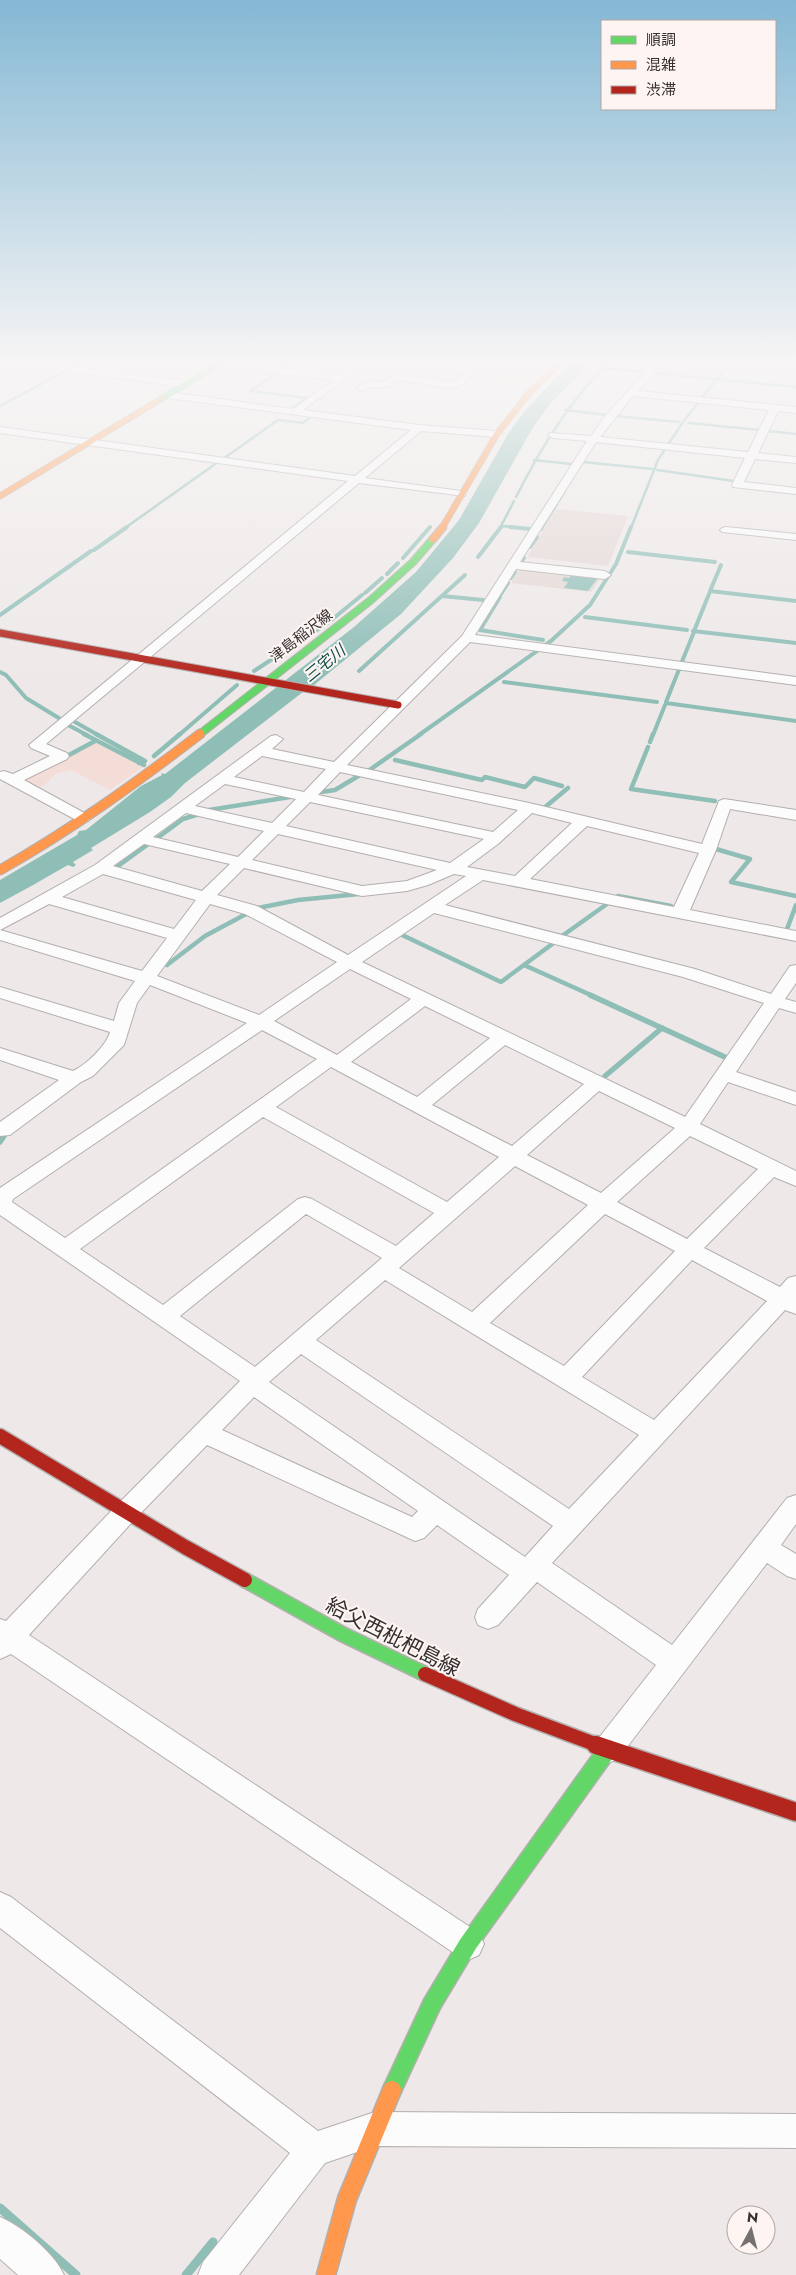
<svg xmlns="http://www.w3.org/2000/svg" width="796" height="2275" viewBox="0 0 796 2275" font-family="Jost,'Noto Sans JP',sans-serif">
<rect width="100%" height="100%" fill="#eee9e8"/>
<path fill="#e4d8d5" d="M 661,364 L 694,364 L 684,375 L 653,373 Z
M 556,509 L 628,516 L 608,566 L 527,557 Z
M 521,567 L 602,576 L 591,592 L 511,583 Z"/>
<path fill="#f4dcd7" d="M 483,365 L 508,368 L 508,370 L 526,374 L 490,368 L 483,370 L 485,372 L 528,376 L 521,380 L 476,375 L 472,373 L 479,366 Z
M 96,742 L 143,767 L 110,790 L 71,770 L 55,774 L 44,786 L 39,787 L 22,780 Z"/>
<path fill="#8fbeb7" d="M 569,364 L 589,364 L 549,405 L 532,429 L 479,523 L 453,558 L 401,614 L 314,685 L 303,692 L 185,783 L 171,797 L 150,812 L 91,848 L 93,850 L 73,862 L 76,865 L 73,867 L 68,865 C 45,878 23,891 0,903 L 0,880 L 77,835 L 79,831 L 86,830 L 141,786 L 162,775 L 161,773 L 165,774 L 354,627 L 416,572 L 459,520 L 508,434 L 524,412 Z
M 571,575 L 598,578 L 588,591 L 564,588 L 568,582 L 562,581 L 564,577 L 569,578 Z"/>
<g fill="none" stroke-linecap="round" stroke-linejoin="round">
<path stroke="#8fbeb7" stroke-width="2.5" d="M 606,368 L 644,372
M 69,370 L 80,364
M 281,370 L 291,364
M 279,372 L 250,391 L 307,398 L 293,408
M 653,373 L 796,387
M 0,406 L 68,370
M 565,410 L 607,415
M 615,416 L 679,422
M 688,423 L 760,430
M 769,431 L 796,434
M 223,459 L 278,420 L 303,423 L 313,415
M 534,460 L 571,464
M 581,465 L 583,462 L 653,469
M 657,470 L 734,481
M 516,497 C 541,448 568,403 607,364
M 558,502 L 565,491
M 502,526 L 522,528
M 125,528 L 218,462
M 500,528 L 514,501
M 542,528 L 557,504
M 631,528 L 658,460 L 683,422 L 729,364"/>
<path stroke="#8fbeb7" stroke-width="4" d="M 510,527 L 531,529
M 541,529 L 542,527
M 530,547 L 537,537
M 94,550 L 127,527
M 628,552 L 715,562
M 478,557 L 501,527
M 403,558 L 430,527
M 520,564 L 524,558
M 721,565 L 710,591 L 796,601
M 387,574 L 398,563
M 511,578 L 515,572
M 365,593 L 382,578
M 501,594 L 508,583
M 442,596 L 483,600
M 500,597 L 480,630 L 543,640
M 0,615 L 91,551
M 585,617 L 687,630
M 693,631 L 796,643
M 694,631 L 709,594
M 681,664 L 694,632
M 254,671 L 329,622 L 362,595
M 359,671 L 465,575
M 0,672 L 6,675 L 26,698 L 62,720
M 504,682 L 657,702
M 666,702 L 680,667
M 666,703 L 796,721
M 75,722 L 98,735
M 68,725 L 87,735
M 179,735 L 237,685
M 419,735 L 551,641 L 590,605 L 616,564 L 631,527
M 653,735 L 665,705"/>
<path stroke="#8fbeb7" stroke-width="4.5" d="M 84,734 L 144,765
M 96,734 L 145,761 L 139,763
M 650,742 L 653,734
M 648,747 L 631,789 L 715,801
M 69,755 L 95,741
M 154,756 L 180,734
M 395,760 L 482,780 L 485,777 L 525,787 L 534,778 L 562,786
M 368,771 L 421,734
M 321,792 L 335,790 L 360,775
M 548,809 L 544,808 L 568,788
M 209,810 L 290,797
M 156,839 L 183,819 L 196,815
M 716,849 L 750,859 L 731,882 L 796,896
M 114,869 L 147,845
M 618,896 L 671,906
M 258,908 L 298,900 L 359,894
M 787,929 L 796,905
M 562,936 L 607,904
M 396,937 L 400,934 L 501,982 L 555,942
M 167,965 L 205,936 L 248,913
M 524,965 L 593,996"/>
<path stroke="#8fbeb7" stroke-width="5.5" d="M 590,995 L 727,1058
M 605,1076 L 662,1028
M 0,1142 L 4,1136"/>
<path stroke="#8fbeb7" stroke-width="9" d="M 0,2208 L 76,2275
M 186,2275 L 213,2242"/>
<g stroke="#b3afae" stroke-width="2">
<path id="street" d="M 217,364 L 244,364 L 340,375 L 356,364 L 366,364 L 303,410 L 419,425 L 497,431 L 502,434 L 497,437 L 421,431 L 365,478 L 461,491 L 465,492 L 465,496 L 359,483 L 46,744 L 67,753 L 69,756 L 67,759 L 24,780 L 88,815 L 91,818 L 88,821 L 78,821 L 0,779 L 0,772 L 4,771 L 13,774 L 50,756 L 31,748 L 29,745 L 348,481 L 0,433 L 0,427 L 355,476 L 411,430 L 168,398 L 163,395 L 168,392 L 293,409 L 334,380 L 221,367 Z
M 408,364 L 435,364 L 469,368 L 473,364 L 481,365 L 464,384 L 450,388 L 399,380 L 388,387 L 371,387 L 361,391 L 356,388 L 370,381 L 383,382 L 397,374 L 450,382 L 458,380 L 464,373 L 412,367 Z
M 653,364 L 662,364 L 638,391 L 796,407 L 796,413 L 778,411 L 758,453 L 796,457 L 796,463 L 755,459 L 744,482 L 796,488 L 796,494 L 733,487 L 732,485 L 745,458 L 596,442 L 520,562 L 605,571 L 611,575 L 605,579 L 516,569 L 475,635 L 796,677 L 796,685 L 470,642 L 347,765 L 529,803 L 702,844 L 719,801 L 724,799 L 796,810 L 796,820 L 730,809 L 716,850 L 690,910 L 796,931 L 796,941 L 483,880 L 445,905 L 695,969 L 771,994 L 790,966 L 796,965 L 796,983 L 785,999 L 796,1002 L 796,1013 L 779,1008 L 736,1072 L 796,1092 L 796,1105 L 728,1082 L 700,1124 L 796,1171 L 796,1186 L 774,1177 L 704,1248 L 780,1287 L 788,1278 L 796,1276 L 796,1314 L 785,1310 L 552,1563 L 672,1645 L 787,1498 L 796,1495 L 796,1524 L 781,1545 L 796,1554 L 796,1579 L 787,1576 L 767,1563 L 618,1759 L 608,1763 L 598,1759 L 594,1749 L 598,1739 L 656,1665 L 537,1582 L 498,1625 L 488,1629 L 478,1625 L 475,1617 L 478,1609 L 509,1575 L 437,1525 L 424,1538 L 415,1541 L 207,1445 L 135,1519 L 29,1635 L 479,1933 L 484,1944 L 479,1955 L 468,1960 L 457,1955 L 11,1654 L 0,1659 L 0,1619 L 6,1621 L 117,1505 L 240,1381 L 0,1215 L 0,1188 L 247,1023 L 150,985 L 137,1003 L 124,1045 L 93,1076 L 81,1082 L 10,1135 L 0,1136 L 0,1122 L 59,1080 L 0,1060 L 0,1048 L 73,1071 C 86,1065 106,1046 110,1032 L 0,998 L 0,987 L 114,1021 L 119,1003 L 135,981 L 0,940 L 0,918 L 95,865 L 271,736 L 276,735 L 283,739 L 272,749 L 334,762 L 462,636 L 587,441 L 553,438 L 548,435 L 550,433 L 591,436 L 607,414 ZM 633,396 L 769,410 L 748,452 L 600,437 ZM 262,756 L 326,769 L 304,792 L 234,777 ZM 340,772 L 518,810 L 493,832 L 318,795 ZM 225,784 L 296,799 L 272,823 L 195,806 ZM 310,802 L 484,839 L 450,863 L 286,826 ZM 186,813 L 264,831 L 238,857 L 153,837 ZM 532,813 L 572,823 L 515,876 L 467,867 L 498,844 ZM 587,826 L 699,853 L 674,907 L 530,879 ZM 278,834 L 437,870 L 407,881 L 362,886 L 252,860 ZM 144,844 L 230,864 L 202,891 L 113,866 ZM 244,868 L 362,896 L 407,891 L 428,885 L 454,874 L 466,876 L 348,955 L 257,906 L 217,895 ZM 103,874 L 196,900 L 174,929 L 62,897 ZM 49,904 L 167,938 L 142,971 L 0,930 ZM 210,904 L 245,914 L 337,962 L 259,1015 L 157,976 ZM 434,913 L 683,977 L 764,1003 L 685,1117 L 362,962 ZM 350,969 L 411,999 L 337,1055 L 274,1021 ZM 425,1006 L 490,1038 L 417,1097 L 351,1062 ZM 262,1030 L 317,1059 L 65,1238 L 12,1202 L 13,1199 ZM 505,1045 L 584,1084 L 512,1146 L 432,1105 ZM 331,1067 L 499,1157 L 447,1202 L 276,1107 ZM 599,1091 L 675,1128 L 601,1193 L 527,1155 ZM 263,1117 L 434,1213 L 396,1246 L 312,1199 L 305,1197 L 298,1199 L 163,1305 L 80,1249 ZM 690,1136 L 758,1169 L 687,1239 L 617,1202 ZM 515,1166 L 588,1205 L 472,1312 L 399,1268 ZM 306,1214 L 382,1258 L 255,1367 L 180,1316 ZM 605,1214 L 675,1251 L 564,1366 L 490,1323 ZM 692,1260 L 767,1301 L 654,1420 L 582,1377 ZM 385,1280 L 639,1435 L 569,1509 L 316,1340 ZM 301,1354 L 553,1526 L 525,1557 L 269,1382 ZM 254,1397 L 418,1511 L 412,1517 L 222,1430 Z
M 779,364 L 796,364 L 796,368 L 783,367 Z
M 73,367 L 186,381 L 191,384 L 186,387 L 70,372 L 69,370 Z
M 726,527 L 796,534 L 796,540 L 722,532 L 720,530 L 722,528 Z
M 0,1892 L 11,1897 L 318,2131 L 375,2112 L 796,2114 L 796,2148 L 375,2146 L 325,2163 L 239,2275 L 198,2275 L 203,2262 L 290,2153 L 0,1928 Z
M 0,2217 C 22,2226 55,2254 64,2275 L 18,2275 L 0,2259 Z"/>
</g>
<g stroke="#b3afae" stroke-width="7">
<path id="fast-far3" d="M 161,399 L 220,364"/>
</g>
<g stroke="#b3afae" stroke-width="9">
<path id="fast-far2" d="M 200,734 L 371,600 L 413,562 L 433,539"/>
</g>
<g stroke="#b3afae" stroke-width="17">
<path id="fast-far1" d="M 245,1580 L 342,1634 L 425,1674"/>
</g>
<g stroke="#b3afae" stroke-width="21">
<path id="fast" d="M 392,2090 L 432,2004 L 468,1944 L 608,1749"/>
</g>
<g stroke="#b3afae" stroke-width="7">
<path id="slow-far3" d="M 0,496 L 161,399
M 442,528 L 497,434 L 529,393 L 559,364"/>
</g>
<g stroke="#b3afae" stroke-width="9">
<path id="slow-far2" d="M 433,539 L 443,527"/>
</g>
<g stroke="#b3afae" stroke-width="11">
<path id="slow-far1" d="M 0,870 C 71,830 136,783 200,734"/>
</g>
<g stroke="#b3afae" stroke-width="21">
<path id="slow" d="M 326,2275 L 347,2199 L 392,2090"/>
</g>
<g stroke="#b3afae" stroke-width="9">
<path id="jam-far2" d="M 0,633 L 398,705"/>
</g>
<g stroke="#b3afae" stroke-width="17">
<path id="jam-far1" d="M 0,1436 L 185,1547 L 245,1580
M 425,1674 L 515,1714 L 600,1746"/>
</g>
<g stroke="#b3afae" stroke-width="21">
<path id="jam" d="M 596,1745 L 796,1812"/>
</g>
<use href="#street" fill="#fcfcfc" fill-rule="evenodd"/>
<use href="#fast-far3" stroke="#63d668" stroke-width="5.5"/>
<use href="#fast-far2" stroke="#63d668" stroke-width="7"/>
<use href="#fast-far1" stroke="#63d668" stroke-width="14"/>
<use href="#fast" stroke="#63d668" stroke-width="18"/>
<use href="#slow-far3" stroke="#ff974d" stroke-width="5.5"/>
<use href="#slow-far2" stroke="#ff974d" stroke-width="7"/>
<use href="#slow-far1" stroke="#ff974d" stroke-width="9"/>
<use href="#slow" stroke="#ff974d" stroke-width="18"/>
<use href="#jam-far2" stroke="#b3261e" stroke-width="7"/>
<use href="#jam-far1" stroke="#b3261e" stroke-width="14"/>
<use href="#jam" stroke="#b3261e" stroke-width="18"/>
</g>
<linearGradient id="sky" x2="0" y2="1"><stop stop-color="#84b8d4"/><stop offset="0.53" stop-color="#f7f5f5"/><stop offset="1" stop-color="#f7f5f5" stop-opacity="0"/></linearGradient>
<rect width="796" height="682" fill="url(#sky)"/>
<g text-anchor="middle" stroke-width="4" stroke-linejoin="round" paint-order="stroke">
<g font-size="15" fill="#33302f" stroke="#fef5f3">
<text transform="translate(301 636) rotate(-38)" y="5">津島稲沢線</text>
</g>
<g font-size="16" font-style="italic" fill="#0c4b45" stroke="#fef5f3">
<text transform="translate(324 663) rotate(-39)" y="6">三宅川</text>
</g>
<g font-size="21" fill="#33302f" stroke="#fef5f3">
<text transform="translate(393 1637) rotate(27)" y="7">給父西枇杷島線</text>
</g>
</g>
<rect x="601" y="20" width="175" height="90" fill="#fef5f3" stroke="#ada6a5"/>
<rect x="611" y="36" width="25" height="8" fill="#63d668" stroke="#ada6a5"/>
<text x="646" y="45" font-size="15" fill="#33302f">順調</text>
<rect x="611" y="61" width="25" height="8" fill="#ff974d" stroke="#ada6a5"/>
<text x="646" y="70" font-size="15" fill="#33302f">混雑</text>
<rect x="611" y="86" width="25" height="8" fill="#b3261e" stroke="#ada6a5"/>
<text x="646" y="95" font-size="15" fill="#33302f">渋滞</text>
<g transform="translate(751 2230) rotate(7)"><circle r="24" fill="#fef5f3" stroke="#ada6a5"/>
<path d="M0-4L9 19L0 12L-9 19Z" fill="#747170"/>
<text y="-8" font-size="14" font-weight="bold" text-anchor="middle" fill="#33302f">N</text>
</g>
</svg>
